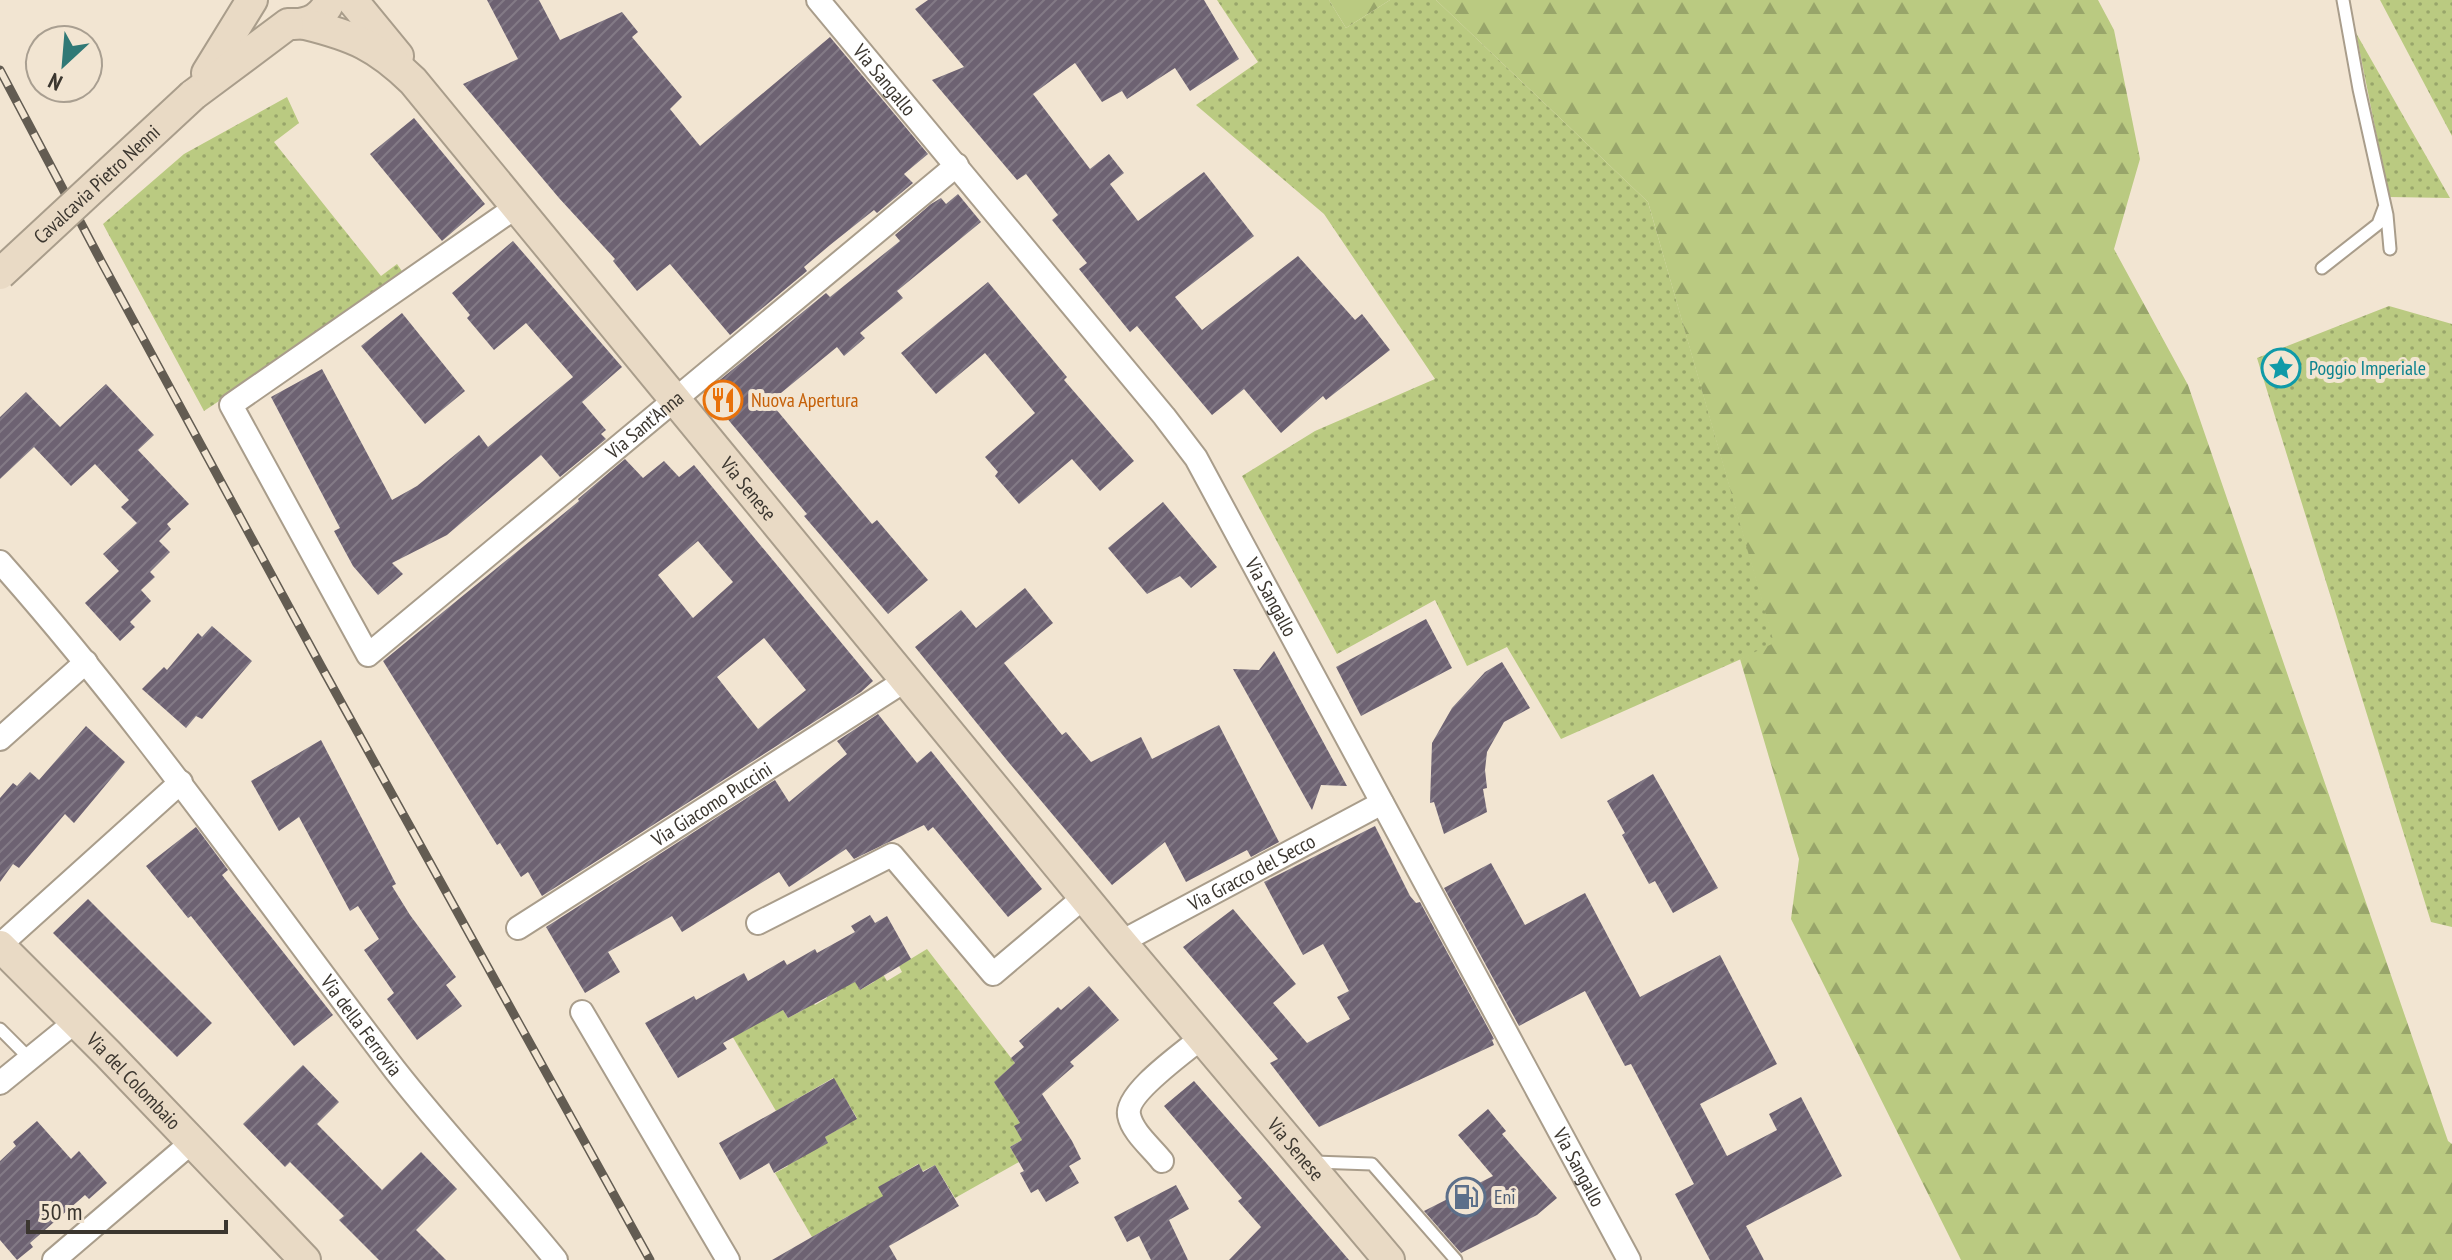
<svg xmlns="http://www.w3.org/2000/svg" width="2452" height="1260" viewBox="0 0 2452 1260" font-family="'PT Sans Narrow',sans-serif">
<defs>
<pattern id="grass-dots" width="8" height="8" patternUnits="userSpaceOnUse" patternTransform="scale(2)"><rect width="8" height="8" fill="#baca81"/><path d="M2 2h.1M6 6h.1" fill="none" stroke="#98a56a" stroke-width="1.8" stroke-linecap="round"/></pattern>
<pattern id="forest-firs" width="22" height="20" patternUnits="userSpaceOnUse" patternTransform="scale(2)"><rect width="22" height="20" fill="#baca81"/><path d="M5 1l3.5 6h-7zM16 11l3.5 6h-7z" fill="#98a56a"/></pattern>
<pattern id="building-hatch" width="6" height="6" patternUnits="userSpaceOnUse" patternTransform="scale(2)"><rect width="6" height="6" fill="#6d6272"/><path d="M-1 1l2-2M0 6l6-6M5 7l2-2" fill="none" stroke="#837a86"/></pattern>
</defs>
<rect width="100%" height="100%" fill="#f2e5d2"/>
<path fill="url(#grass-dots)" d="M 1217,0 L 1329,0 L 1346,28 L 1390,0 L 1436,0 L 1648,202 L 1775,644 L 1561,739 L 1507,647 L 1467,666 L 1435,600 L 1337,654 L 1242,476 L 1315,431 L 1435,379 L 1324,214 L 1196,105 L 1258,62 Z
M 2380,0 L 2452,0 L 2452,136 Z
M 2356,33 L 2450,198 L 2389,197 Z
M 287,97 L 299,123 L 274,142 L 381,276 L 397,264 L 406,277 L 204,411 L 103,224 L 184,154 Z
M 2389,306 L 2452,324 L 2452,927 L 2431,922 L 2257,358 Z
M 927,949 L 1015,1063 L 995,1082 L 1020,1123 L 1022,1140 L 1010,1147 L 1019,1162 L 955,1198 L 935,1165 L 923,1171 L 918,1164 L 879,1187 L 886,1199 L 848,1216 L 812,1237 L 775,1173 L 788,1166 L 785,1160 L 827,1143 L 825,1137 L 857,1118 L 833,1078 L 776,1111 L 731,1034 L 737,1035 L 781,1007 L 788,1018 L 803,1010 L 810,997 L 815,1005 L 827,998 L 826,994 L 853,978 L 860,990 L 874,982 L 880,969 L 887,981 L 902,972 L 899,966 Z"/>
<path fill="url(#forest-firs)" d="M 1329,0 L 1390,0 L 1346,28 Z
M 1436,0 L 2098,0 L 2114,30 L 2140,159 L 2114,249 L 2188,385 L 2448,1141 L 2452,1144 L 2452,1260 L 1961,1260 L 1791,919 L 1799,859 L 1740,659 L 1774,643 L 1648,202 Z"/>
<path fill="url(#building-hatch)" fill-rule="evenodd" d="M 487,0 L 539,0 L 560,40 L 622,12 L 638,32 L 632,37 L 682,97 L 670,109 L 700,146 L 830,37 L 928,154 L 904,174 L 913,183 L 877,213 L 874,210 L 830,245 L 804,267 L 807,271 L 730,335 L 670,264 L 637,291 L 613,261 L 615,259 L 559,198 L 463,84 L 518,59 Z
M 928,0 L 1204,0 L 1239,59 L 1190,91 L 1175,68 L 1127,99 L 1122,91 L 1102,102 L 1075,63 L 1033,94 L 1090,169 L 1109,154 L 1124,173 L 1110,184 L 1138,221 L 1204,172 L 1254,236 L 1175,297 L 1202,330 L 1298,256 L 1355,320 L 1362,314 L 1390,350 L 1326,400 L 1323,396 L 1281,433 L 1244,389 L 1212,415 L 1137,326 L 1130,332 L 1079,269 L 1087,263 L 1052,220 L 1058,215 L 1026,174 L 1017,180 L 932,80 L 964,67 L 915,9 Z
M 414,118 L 485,204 L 442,241 L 370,154 Z
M 958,194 L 981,222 L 897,291 L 903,298 L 860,333 L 865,338 L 844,356 L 837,347 L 770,402 L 872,524 L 877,520 L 928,580 L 888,614 L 804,516 L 807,514 L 705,392 L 826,293 L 830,297 L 900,241 L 895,235 L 931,204 L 941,198 L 946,204 Z
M 513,241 L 622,367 L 582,402 L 606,430 L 601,434 L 606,439 L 560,477 L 541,455 L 447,535 L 392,563 L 403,574 L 378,595 L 353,566 L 334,531 L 340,528 L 271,397 L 322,369 L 392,500 L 417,486 L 479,435 L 488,447 L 573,377 L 526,323 L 494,350 L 467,318 L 470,315 L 452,293 Z
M 988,282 L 1067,377 L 1064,380 L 1134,461 L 1100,491 L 1072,459 L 1019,504 L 995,476 L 998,472 L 985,457 L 1035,413 L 985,353 L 936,394 L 901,353 Z
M 402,313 L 465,391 L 425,424 L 361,346 Z
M 106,384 L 154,435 L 138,450 L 189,504 L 167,524 L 171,529 L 159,541 L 170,552 L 150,572 L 155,577 L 141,590 L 151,601 L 130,622 L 135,627 L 120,641 L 85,603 L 119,571 L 103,554 L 137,523 L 121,507 L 129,500 L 95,464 L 71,486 L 34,447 L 0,479 L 0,417 L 26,392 L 60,427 Z
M 625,459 L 643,478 L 664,461 L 679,477 L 694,465 L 873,681 L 861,692 L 542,896 L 528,872 L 521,877 L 500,843 L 497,845 L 383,661 L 579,501 L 578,499 ZM 698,541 L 733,582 L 693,618 L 658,575 ZM 764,638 L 806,690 L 758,729 L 717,677 Z
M 1163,502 L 1217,567 L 1191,588 L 1180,576 L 1147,594 L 1108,548 Z
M 1025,588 L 1053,623 L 1004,663 L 1062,735 L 1066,732 L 1091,762 L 1141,737 L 1152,759 L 1219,725 L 1279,842 L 1251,857 L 1247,850 L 1186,882 L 1165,842 L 1112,885 L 1010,764 L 915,647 L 961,610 L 976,628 Z
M 1426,619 L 1452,668 L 1361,716 L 1336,667 Z
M 212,626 L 252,661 L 202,719 L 196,716 L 186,728 L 142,689 L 164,667 L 167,670 L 198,633 L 202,637 Z
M 1274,651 L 1347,786 L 1321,785 L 1312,810 L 1233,669 L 1259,670 Z
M 1502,662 L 1530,708 L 1504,722 L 1487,752 L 1485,770 L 1487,788 L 1483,789 L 1487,812 L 1444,834 L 1434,802 L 1430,803 L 1432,743 L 1452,708 L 1485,672 Z
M 878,714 L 917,763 L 931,751 L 1042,889 L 1008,917 L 933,827 L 928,831 L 924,825 L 854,859 L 846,849 L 789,887 L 779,872 L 682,932 L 672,916 L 608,952 L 620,972 L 585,993 L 546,927 L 775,780 L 789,802 L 847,754 L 837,741 Z
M 86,726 L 125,762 L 74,823 L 65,814 L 19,868 L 13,864 L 0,882 L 0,798 L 13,783 L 17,786 L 30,772 L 39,780 Z
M 321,740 L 396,884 L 392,886 L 410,915 L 456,977 L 446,985 L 462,1006 L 417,1040 L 387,999 L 394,993 L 364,950 L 379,939 L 358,906 L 350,911 L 299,817 L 279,831 L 251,781 Z
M 1653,774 L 1718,888 L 1673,913 L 1655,881 L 1649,884 L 1622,835 L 1625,833 L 1607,801 Z
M 1375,826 L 1410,896 L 1416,903 L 1420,902 L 1494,1039 L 1492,1040 L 1494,1045 L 1319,1127 L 1270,1063 L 1278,1059 L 1183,947 L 1233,909 L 1296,984 L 1273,1003 L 1307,1043 L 1350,1019 L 1337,997 L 1349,991 L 1323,944 L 1303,955 L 1264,882 Z
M 196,827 L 228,870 L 222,875 L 333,1015 L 294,1046 L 191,916 L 188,918 L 146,866 Z
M 1491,863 L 1525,925 L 1585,893 L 1640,997 L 1720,955 L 1777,1064 L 1700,1104 L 1727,1156 L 1777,1130 L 1769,1114 L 1801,1097 L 1842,1176 L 1746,1226 L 1764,1260 L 1710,1260 L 1675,1194 L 1694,1184 L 1631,1064 L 1625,1066 L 1585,991 L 1519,1026 L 1444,888 Z
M 88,899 L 212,1023 L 177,1057 L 53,933 Z
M 870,915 L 875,923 L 887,916 L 911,959 L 860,990 L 855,982 L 788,1018 L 783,1010 L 723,1043 L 727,1049 L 678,1078 L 645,1023 L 694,996 L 696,1000 L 744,973 L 748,981 L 784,960 L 787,965 L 815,949 L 817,953 L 855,932 L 851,926 Z
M 1089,986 L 1119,1020 L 1070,1062 L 1074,1066 L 1042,1094 L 1072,1141 L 1081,1159 L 1069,1166 L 1079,1183 L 1046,1202 L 1038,1189 L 1031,1193 L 1020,1173 L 1024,1171 L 1010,1147 L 1022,1140 L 1014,1126 L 1020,1123 L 994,1082 L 1015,1063 L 1011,1058 L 1024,1047 L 1019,1041 L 1058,1007 L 1061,1010 Z
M 303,1065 L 339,1102 L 317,1124 L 382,1190 L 421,1152 L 457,1189 L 416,1230 L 446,1260 L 379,1260 L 339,1220 L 344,1216 L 290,1162 L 285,1167 L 243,1124 Z
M 834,1078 L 857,1119 L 825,1137 L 828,1143 L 774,1173 L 769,1163 L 740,1180 L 719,1143 Z
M 1194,1081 L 1273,1171 L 1349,1260 L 1229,1260 L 1261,1227 L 1238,1201 L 1242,1198 L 1164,1106 Z
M 1488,1109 L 1506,1131 L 1502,1134 L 1557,1198 L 1537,1215 L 1461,1253 L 1424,1211 L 1493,1176 L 1458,1135 Z
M 37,1121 L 71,1159 L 79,1151 L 107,1183 L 89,1199 L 85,1195 L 30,1243 L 33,1247 L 17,1260 L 0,1240 L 0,1161 L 16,1146 L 13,1142 Z
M 919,1164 L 923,1172 L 935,1165 L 959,1206 L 889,1246 L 897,1260 L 772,1260 L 883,1196 L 878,1187 Z
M 1176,1185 L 1189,1209 L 1169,1220 L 1188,1260 L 1151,1260 L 1139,1236 L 1127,1242 L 1114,1217 Z"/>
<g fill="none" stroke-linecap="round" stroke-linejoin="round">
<g stroke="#a99d8b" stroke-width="15">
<path id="service" d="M 2343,0 L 2359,89 L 2387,215 L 2390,249
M 2322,268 L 2378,224 L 2384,208
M 0,1029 L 30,1059
M 1314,1162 L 1372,1164 L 1456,1260"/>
</g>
<g stroke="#a99d8b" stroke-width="26">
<g id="minor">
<path id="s1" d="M 818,0 L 1164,416 L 1196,458 L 1629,1260"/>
<path id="s2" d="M 516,207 L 231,405 L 368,655 L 957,165"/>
<path id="s3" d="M 0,562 C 143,723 265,900 395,1070 C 446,1135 504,1196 556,1260"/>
<path d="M 0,739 L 86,662"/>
<path d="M 758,923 L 892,855 L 993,974 L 1084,897"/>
<path id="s4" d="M 518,928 L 906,680"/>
<path id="s5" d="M 1121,942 L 1382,803"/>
<path d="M 0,945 L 181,782"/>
<path d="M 582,1012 L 728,1260"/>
<path d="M 0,1083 L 75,1022"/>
<path d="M 1162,1161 C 1152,1148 1132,1132 1129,1115 C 1125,1093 1185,1052 1201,1038"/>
<path d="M 54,1260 L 192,1142"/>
</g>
</g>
<g stroke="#a99d8b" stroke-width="34">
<g id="secondary">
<path d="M 352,0 L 398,56"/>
<path d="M 291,24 C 310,25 323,17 330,0"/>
<path id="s6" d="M 305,24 C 354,36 377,46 413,81 L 1121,942 L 1389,1260"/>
<path d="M 207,73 L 252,0"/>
<path d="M 193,95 L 288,24"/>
<path id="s7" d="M 0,946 L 108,1054 L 305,1260"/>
</g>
</g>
<use href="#service" stroke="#fff" stroke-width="11"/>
<use href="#minor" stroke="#fff" stroke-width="22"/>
<use href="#secondary" stroke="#e9dac5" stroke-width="30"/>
<g stroke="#635c52" stroke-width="9">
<path id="rail" d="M 0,70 L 101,261 L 321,666 L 650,1260"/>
</g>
<use href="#rail" stroke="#f2e5d2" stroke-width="6" stroke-dasharray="18" stroke-linecap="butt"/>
<g stroke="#a99d8b" stroke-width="34" stroke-linecap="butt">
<g id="secondary-bridge">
<path id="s8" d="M 0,274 L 193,95"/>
</g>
</g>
<use href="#secondary-bridge" stroke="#e9dac5" stroke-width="30"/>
</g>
<defs>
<g id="sight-ring" transform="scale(2)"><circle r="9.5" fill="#f2e5d2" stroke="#0f9aa8" stroke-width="1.5"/><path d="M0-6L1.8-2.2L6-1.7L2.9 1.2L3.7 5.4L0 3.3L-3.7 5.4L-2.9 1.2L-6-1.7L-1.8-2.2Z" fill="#0f9aa8"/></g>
<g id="restaurant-ring" transform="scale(2)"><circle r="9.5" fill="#f2e5d2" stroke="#e8710a" stroke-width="1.5"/><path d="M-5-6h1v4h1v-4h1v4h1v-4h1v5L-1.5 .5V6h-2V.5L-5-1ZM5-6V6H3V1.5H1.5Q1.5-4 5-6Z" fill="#e8710a"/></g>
<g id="fuel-ring" transform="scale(2)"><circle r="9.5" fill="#f2e5d2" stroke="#5c6f8a" stroke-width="1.5"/><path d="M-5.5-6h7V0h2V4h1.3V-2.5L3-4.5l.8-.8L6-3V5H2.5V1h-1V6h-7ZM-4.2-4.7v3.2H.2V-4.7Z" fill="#5c6f8a"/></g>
</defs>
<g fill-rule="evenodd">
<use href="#sight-ring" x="2281" y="368"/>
<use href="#restaurant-ring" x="723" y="400"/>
<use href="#fuel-ring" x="1466" y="1197"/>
</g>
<g text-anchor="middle" stroke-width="8" stroke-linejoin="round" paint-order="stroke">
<g font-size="20" fill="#3b362f" stroke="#f2e5d2">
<text dy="7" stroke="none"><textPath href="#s1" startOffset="104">Via Sangallo</textPath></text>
<text dy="7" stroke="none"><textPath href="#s8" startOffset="132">Cavalcavia Pietro Nenni</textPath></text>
<text dy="7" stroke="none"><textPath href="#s2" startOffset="992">Via Sant'Anna</textPath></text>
<text dy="7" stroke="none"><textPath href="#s6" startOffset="652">Via Senese</textPath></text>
<text dy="7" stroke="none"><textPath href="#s1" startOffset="752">Via Sangallo</textPath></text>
<text dy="7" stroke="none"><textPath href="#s4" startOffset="230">Via Giacomo Puccini</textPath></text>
<text dy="7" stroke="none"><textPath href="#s5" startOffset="148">Via Gracco del Secco</textPath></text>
<text dy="7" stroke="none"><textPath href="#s3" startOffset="588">Via della Ferrovia</textPath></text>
<text dy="7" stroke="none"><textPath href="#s7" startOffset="190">Via del Colombaio</textPath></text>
<text dy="7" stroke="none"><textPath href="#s6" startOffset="1510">Via Senese</textPath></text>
<text dy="7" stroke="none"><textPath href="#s1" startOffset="1400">Via Sangallo</textPath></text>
</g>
<g font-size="20" fill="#0d838f" stroke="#f2e5d2" text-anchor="start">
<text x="2309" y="375">Poggio Imperiale</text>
</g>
<g font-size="20" fill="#c56008" stroke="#f2e5d2" text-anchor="start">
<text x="751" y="407">Nuova Apertura</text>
</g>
<g font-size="20" fill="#4e5e75" stroke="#f2e5d2" text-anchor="start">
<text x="1494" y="1204">Eni</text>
</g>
</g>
<g transform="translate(64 64) rotate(206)"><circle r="38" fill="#f2e5d2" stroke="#a99f91" stroke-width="2"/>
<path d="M0-6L14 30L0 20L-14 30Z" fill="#307976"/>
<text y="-12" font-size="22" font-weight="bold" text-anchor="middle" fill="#3b362f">N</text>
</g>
<path d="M28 1220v12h198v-12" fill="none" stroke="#3b362f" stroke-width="4"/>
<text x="40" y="1220" font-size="24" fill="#3b362f" stroke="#f2e5d2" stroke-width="6" paint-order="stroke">50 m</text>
</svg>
